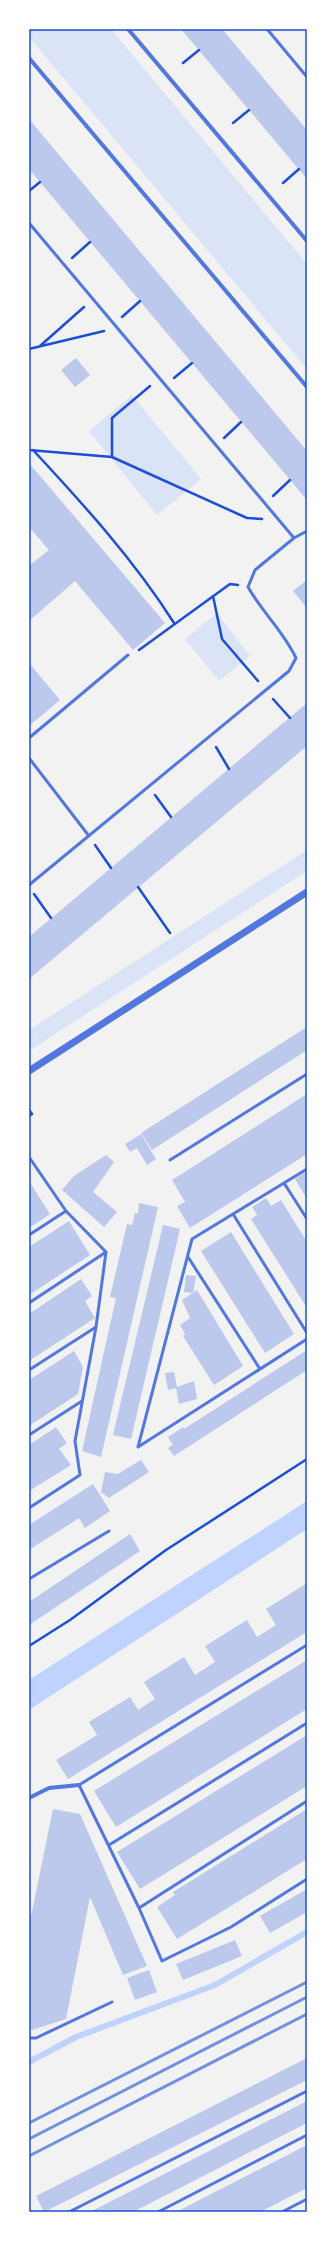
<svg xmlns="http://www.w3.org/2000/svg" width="336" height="2241" viewBox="0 0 336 2241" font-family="'Source Sans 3',sans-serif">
<rect width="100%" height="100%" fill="#f2f2f2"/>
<path fill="#dbe4f7" d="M 29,29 L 111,29 L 307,264 L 307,369 L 29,37 Z
M 132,395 L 201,479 L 157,515 L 89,431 Z
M 217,613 L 250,656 L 219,681 L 185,639 Z
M 307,850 L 307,871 L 29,1051 L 29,1030 Z"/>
<path fill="#bfd3fe" d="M 307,1501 L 307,1529 L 29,1710 L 29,1680 Z"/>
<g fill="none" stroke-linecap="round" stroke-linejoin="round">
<path stroke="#bfd3fe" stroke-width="6" d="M 29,2062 L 76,2037 L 215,1985 L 307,1932"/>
</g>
<path fill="#bdc9ec" d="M 181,29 L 222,29 L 307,130 L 307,179 Z
M 29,119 L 307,451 L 307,500 L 29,169 Z
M 76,358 L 90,375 L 75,387 L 61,370 Z
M 29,463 L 165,623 L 133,650 L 75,581 L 29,621 L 29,566 L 49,550 L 29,527 Z
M 307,580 L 307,608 L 293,591 Z
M 29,663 L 60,700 L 29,726 Z
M 307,703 L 307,746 L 29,979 L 29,937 Z
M 307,1027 L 307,1050 L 152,1150 L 141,1133 Z
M 307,1094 L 307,1154 L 190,1228 L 177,1206 L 185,1202 L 172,1180 Z
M 141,1134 L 156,1159 L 147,1165 L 137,1148 L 130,1152 L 125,1144 Z
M 106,1155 L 114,1162 L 93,1192 L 117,1212 L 104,1227 L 62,1190 L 74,1176 Z
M 307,1171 L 307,1199 L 295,1179 Z
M 29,1181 L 50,1214 L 29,1228 Z
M 266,1198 L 271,1206 L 281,1200 L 307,1242 L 307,1308 L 251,1219 L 257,1215 L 252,1207 Z
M 139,1203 L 158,1207 L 101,1457 L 82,1451 L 116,1298 L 110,1297 L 127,1224 L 132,1225 L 135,1213 L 138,1214 Z
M 69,1221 L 90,1255 L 29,1295 L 29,1247 Z
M 163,1225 L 180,1229 L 131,1439 L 113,1435 Z
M 231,1232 L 294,1334 L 265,1353 L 201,1251 Z
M 186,1275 L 196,1276 L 193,1293 L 197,1290 L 243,1366 L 214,1385 L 183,1336 L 185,1334 L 180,1325 L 190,1318 L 182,1300 L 193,1293 L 184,1292 Z
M 81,1279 L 92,1296 L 85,1301 L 95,1318 L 29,1361 L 29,1314 Z
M 307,1350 L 307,1370 L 174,1456 L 168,1448 L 173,1445 L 168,1437 L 183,1427 L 184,1429 Z
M 74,1351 L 83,1367 L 78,1394 L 29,1426 L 29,1380 Z
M 174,1372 L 177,1387 L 194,1381 L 197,1399 L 179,1404 L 176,1388 L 168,1390 L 165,1373 Z
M 56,1427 L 67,1443 L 59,1449 L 71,1465 L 29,1491 L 29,1445 Z
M 141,1460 L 149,1472 L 109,1498 L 101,1492 L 105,1472 L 118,1474 Z
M 93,1484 L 110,1511 L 85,1528 L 79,1518 L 29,1550 L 29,1525 Z
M 130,1534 L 140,1551 L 29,1625 L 29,1602 Z
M 307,1583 L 307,1632 L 68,1779 L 56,1760 L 97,1735 L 89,1722 L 130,1697 L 138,1710 L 155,1699 L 144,1682 L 184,1657 L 195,1675 L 215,1662 L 205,1646 L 247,1620 L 257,1637 L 276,1625 L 266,1609 Z
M 307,1660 L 307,1709 L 116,1827 L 94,1791 Z
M 307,1735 L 307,1786 L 140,1889 L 117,1852 Z
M 53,1809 L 80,1814 L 147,1966 L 123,1975 L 90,1897 L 66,2019 L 32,2030 L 29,2029 L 29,1926 Z
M 307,1809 L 307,1859 L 177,1939 L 157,1907 L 175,1895 L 173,1892 Z
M 307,1889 L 307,1912 L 270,1933 L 260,1916 Z
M 235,1940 L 242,1956 L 183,1980 L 176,1964 Z
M 149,1970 L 157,1992 L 135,2000 L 127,1978 Z
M 307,2058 L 307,2080 L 44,2212 L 36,2196 Z
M 307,2101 L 307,2123 L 133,2212 L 90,2212 Z
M 307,2145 L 307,2188 L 260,2212 L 176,2212 Z"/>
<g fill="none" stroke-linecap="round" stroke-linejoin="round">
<path stroke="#1d4ed8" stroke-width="2.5" d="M 183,63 L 199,50
M 233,123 L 249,110
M 283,183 L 299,169
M 29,191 L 40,182
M 72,258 L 90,242
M 122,317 L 140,301
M 40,346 L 84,307
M 29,349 L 104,331
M 174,378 L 192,363
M 224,438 L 241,422
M 29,450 L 112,457 L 247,518 L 262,519
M 33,450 C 84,505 134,560 174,623
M 112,457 L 112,418 L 150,386
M 273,496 L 290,480
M 213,596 L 222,639 L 258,681
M 139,650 L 230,584 L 238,585
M 273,699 L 290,718
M 216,747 L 229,769
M 155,795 L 171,817
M 95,845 L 111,868
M 138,887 L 170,933
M 34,894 L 51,918
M 29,1110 L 32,1114 L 29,1116
M 29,1646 L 70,1620 L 166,1550 L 307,1459"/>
<path stroke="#5277de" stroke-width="3" d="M 267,29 L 307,77
M 29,223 L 294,538
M 29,738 L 128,655
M 29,758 L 89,836
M 29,885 L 289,671 L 296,658 C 284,632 262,612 248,587 L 255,570 L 294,538 L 307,531
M 29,1157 L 66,1211 L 106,1252 L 96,1327 L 75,1441 L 80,1475 L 29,1508
M 170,1160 L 307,1074
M 307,1169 L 192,1239 L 138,1447 L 307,1339
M 284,1183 L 307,1219
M 233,1214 L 307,1333
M 29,1235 L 66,1211
M 188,1257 L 260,1369
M 29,1303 L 106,1252
M 29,1370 L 96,1327
M 29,1435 L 82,1401
M 29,1579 L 109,1531
M 307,1645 L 79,1785 L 139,1908 L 162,1961 L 231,1927 L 307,1879
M 109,1845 L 307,1723
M 139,1908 L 307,1801
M 29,2038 L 36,2038 L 112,2002
M 69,2212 L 307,2091
M 158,2212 L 307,2135
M 282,2212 L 307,2199"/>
<path stroke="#5277de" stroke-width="4" d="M 128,29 L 307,241
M 29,58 L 307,387
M 29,1798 L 49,1788 L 79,1785"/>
<path stroke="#5277de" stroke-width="7" d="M 29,1071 L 307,892"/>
<path stroke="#7290e2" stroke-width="3" d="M 29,2123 L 307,1982
M 29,2139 L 307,1997
M 29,2156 L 307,2014"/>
</g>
<rect width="336" height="2241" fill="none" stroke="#ffffff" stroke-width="60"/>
<rect x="30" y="30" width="276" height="2181" fill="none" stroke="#1d4ed8" stroke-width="1.5"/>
</svg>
